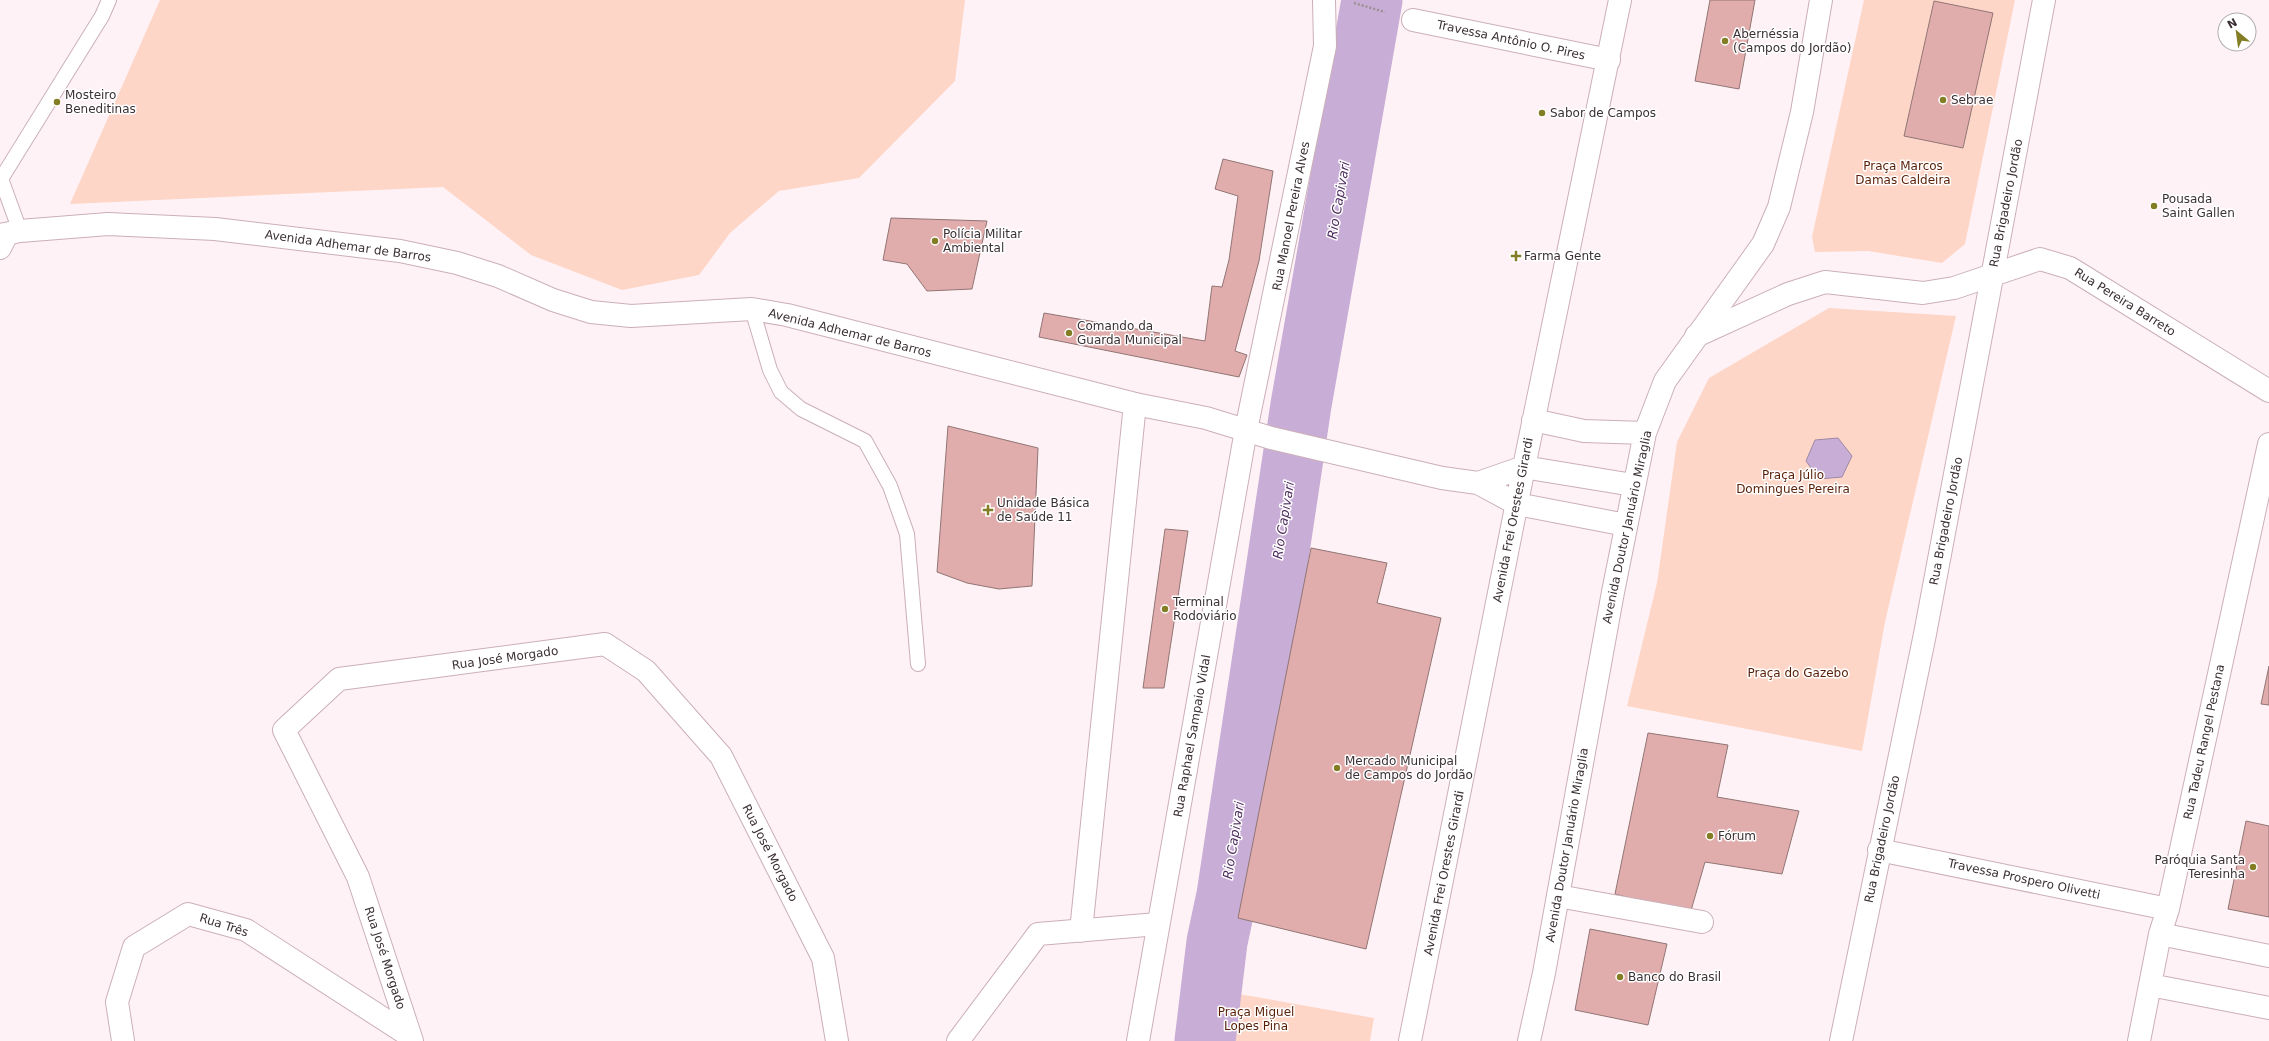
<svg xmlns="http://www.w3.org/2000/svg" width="2269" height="1041" viewBox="0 0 2269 1041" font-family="'DejaVu Sans',sans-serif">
<rect width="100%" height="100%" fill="#fff2f6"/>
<path fill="#fdd6c7" d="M 160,0 L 965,0 L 955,81 L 859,178 L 779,191 L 730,233 L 699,275 L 622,290 L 531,255 L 443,187 L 70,204 Z
M 1864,0 L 2015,0 L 1965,244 L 1942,263 L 1868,251 L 1815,252 L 1812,237 Z
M 1829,308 L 1956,316 L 1885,622 L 1862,751 L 1627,706 L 1657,583 L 1677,442 L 1709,378 Z
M 1239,994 L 1374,1018 L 1370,1041 L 1230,1041 Z"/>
<path fill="#c8aed6" stroke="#9e88a5" d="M 1838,438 L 1852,456 L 1842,477 L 1819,479 L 1806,461 L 1815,440 Z"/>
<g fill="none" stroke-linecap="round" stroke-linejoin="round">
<path stroke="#c8aed6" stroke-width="61" d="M 1205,1041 L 1217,942 L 1227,895 L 1301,405 L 1372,0"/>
</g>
<path fill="#e1adac" stroke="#917575" d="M 1710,0 L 1755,0 L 1739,89 L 1695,81 Z
M 1934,1 L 1993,13 L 1963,148 L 1904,136 Z
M 1223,159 L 1273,171 L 1259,261 L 1235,351 L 1247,355 L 1239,377 L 1039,337 L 1044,313 L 1205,341 L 1212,286 L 1222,287 L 1229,260 L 1238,196 L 1215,189 Z
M 891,218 L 987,221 L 972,289 L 927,291 L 907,264 L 883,260 Z
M 948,426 L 1038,448 L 1032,586 L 999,589 L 967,583 L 937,572 Z
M 1165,529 L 1188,531 L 1164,688 L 1143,688 Z
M 1311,548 L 1387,563 L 1377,603 L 1441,618 L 1366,949 L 1238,918 Z
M 2269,666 L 2269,705 L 2261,704 Z
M 1648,733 L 1728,745 L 1717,797 L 1799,811 L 1782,874 L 1705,862 L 1690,914 L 1615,894 Z
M 2246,821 L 2269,826 L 2269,917 L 2228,909 Z
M 1590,929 L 1667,944 L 1648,1025 L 1575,1010 Z"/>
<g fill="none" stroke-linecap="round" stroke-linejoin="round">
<g stroke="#cbafb8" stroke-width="16">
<path id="lane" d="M 0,176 L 20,231
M 1,179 L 102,16 L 109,0
M 752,309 L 770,370 L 781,392 L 801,409 L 865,441 L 890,486 L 907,534 L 918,664"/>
</g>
<g stroke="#cbafb8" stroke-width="24">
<path id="street" d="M 1413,20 L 1609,60
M 0,248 L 7,234
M 1696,336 L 1788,294 L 1825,282 L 1923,293 L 1954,288 L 2040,259 L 2070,268 L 2269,391
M 1879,850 L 2168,909
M 1558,896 L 1702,922
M 1081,931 L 1135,404
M 2160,934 L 2269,956
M 2150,985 L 2269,1008
M 123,1041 L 117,1002 L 134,947 L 188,914 L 246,930 L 410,1036
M 412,1041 L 358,877 L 284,730 L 339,679 L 605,644 L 646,671 L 721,756 L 823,958 L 837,1041
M 958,1041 L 1038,934 L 1158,924
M 1138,1041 L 1246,430 L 1325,46 L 1324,0
M 1841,1041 L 1925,634 L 2044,0
M 2139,1041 L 2160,934 L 2168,909 L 2269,444"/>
</g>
<g stroke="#cbafb8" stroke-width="24">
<path id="secondary" d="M 0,235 L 20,231 L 108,224 L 215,229 L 400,251 L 457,263 L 498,276 L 553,300 L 591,312 L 631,316 L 752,309 L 787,315 L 1135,404 L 1206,418 L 1271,438 L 1442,478 L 1478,483 L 1517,504 L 1626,525
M 1533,420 L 1584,431 L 1645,433
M 1478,483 L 1524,467 L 1633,485
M 1410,1041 L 1524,467 L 1620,0
M 1529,1041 L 1544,973 L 1613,592 L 1645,433 L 1665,381 L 1763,244 L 1779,207 L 1802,112 L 1821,0"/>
</g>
<path stroke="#9b8f93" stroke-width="2.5" stroke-dasharray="2 2" stroke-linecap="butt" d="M 1354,3 L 1385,12"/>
<use href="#lane" stroke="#fff" stroke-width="14"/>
<use href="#street" stroke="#fff" stroke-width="22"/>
<use href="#secondary" stroke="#fff" stroke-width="22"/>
</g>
<g fill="#837e26" stroke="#fff" stroke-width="1.5">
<circle cx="1725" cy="41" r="4"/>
<circle cx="1943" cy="100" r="4"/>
<circle cx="57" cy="102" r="4"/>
<circle cx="1542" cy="113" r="4"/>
<circle cx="2154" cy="206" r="4"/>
<circle cx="935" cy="241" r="4"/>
<path d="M1514 250h4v4h4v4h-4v4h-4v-4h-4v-4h4z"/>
<circle cx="1069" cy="333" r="4"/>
<path d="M986 504h4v4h4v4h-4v4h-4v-4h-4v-4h4z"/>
<circle cx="1165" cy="609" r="4"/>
<circle cx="1337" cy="768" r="4"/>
<circle cx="1710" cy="836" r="4"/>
<circle cx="2253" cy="867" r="4"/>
<circle cx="1620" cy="977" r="4"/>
</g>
<g text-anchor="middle" stroke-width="3" stroke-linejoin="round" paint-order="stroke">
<g font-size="12" fill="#3b3034" stroke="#fff" text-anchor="start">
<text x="1733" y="38">Abernéssia<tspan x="1733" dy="14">(Campos do Jordão)</tspan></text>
<text x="65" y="99">Mosteiro<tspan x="65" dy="14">Beneditinas</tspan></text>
<text x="1951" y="104">Sebrae</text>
<text x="1550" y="117">Sabor de Campos</text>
<text x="2162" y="203">Pousada<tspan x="2162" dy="14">Saint Gallen</tspan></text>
<text x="943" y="238">Polícia Militar<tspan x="943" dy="14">Ambiental</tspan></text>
<text x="1524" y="260">Farma Gente</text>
<text x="1077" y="330">Comando da<tspan x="1077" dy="14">Guarda Municipal</tspan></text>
<text x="997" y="507">Unidade Básica<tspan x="997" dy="14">de Saúde 11</tspan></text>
<text x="1173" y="606">Terminal<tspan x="1173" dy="14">Rodoviário</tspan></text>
<text x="1345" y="765">Mercado Municipal<tspan x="1345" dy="14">de Campos do Jordão</tspan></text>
<text x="1718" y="840">Fórum</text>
<text x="2245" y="864" text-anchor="end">Paróquia Santa<tspan x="2245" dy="14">Teresinha</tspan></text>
<text x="1628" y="981">Banco do Brasil</text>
</g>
<g font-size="12" fill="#3b3034" stroke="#fff">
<text transform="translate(1511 40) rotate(12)" y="4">Travessa Antônio O. Pires</text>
<text transform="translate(2006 203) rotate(-79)" y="4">Rua Brigadeiro Jordão</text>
<text transform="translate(1291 216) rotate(-79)" y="4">Rua Manoel Pereira Alves</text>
<text transform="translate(348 246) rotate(8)" y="4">Avenida Adhemar de Barros</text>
<text transform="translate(2125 302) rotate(32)" y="4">Rua Pereira Barreto</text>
<text transform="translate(850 333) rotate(14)" y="4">Avenida Adhemar de Barros</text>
<text transform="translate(1513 520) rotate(-79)" y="4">Avenida Frei Orestes Girardi</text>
<text transform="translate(1946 521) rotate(-79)" y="4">Rua Brigadeiro Jordão</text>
<text transform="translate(1627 527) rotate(-78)" y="4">Avenida Doutor Januário Miraglia</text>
<text transform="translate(505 658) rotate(-8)" y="4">Rua José Morgado</text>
<text transform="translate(1192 736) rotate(-80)" y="4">Rua Raphael Sampaio Vidal</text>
<text transform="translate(2204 742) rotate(-78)" y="4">Rua Tadeu Rangel Pestana</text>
<text transform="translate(1882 839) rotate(-78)" y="4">Rua Brigadeiro Jordão</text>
<text transform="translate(1567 845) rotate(-80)" y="4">Avenida Doutor Januário Miraglia</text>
<text transform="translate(770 853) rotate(63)" y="4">Rua José Morgado</text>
<text transform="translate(1444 873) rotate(-79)" y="4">Avenida Frei Orestes Girardi</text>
<text transform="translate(2024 879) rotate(12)" y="4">Travessa Prospero Olivetti</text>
<text transform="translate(224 925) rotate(18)" y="4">Rua Três</text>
<text transform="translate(385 958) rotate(72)" y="4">Rua José Morgado</text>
</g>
<g font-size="12" fill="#581e06" stroke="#fff">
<text x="1903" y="170">Praça Marcos<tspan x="1903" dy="14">Damas Caldeira</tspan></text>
<text x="1793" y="479">Praça Júlio<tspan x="1793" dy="14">Domingues Pereira</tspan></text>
<text x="1798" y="677">Praça do Gazebo</text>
<text x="1256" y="1016">Praça Miguel<tspan x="1256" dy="14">Lopes Pina</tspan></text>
</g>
<g font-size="13" font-style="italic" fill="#4f2d5f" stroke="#fff">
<text transform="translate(1338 200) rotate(-80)" y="5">Rio Capivari</text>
<text transform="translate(1283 520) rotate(-81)" y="5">Rio Capivari</text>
<text transform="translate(1233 840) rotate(-81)" y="5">Rio Capivari</text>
</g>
</g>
<g transform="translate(2237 32) rotate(331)"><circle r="19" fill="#ffffff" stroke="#b1acae"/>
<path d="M0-3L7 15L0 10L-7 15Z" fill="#837e26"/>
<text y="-6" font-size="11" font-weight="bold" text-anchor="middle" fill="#3b3034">N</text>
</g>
</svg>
